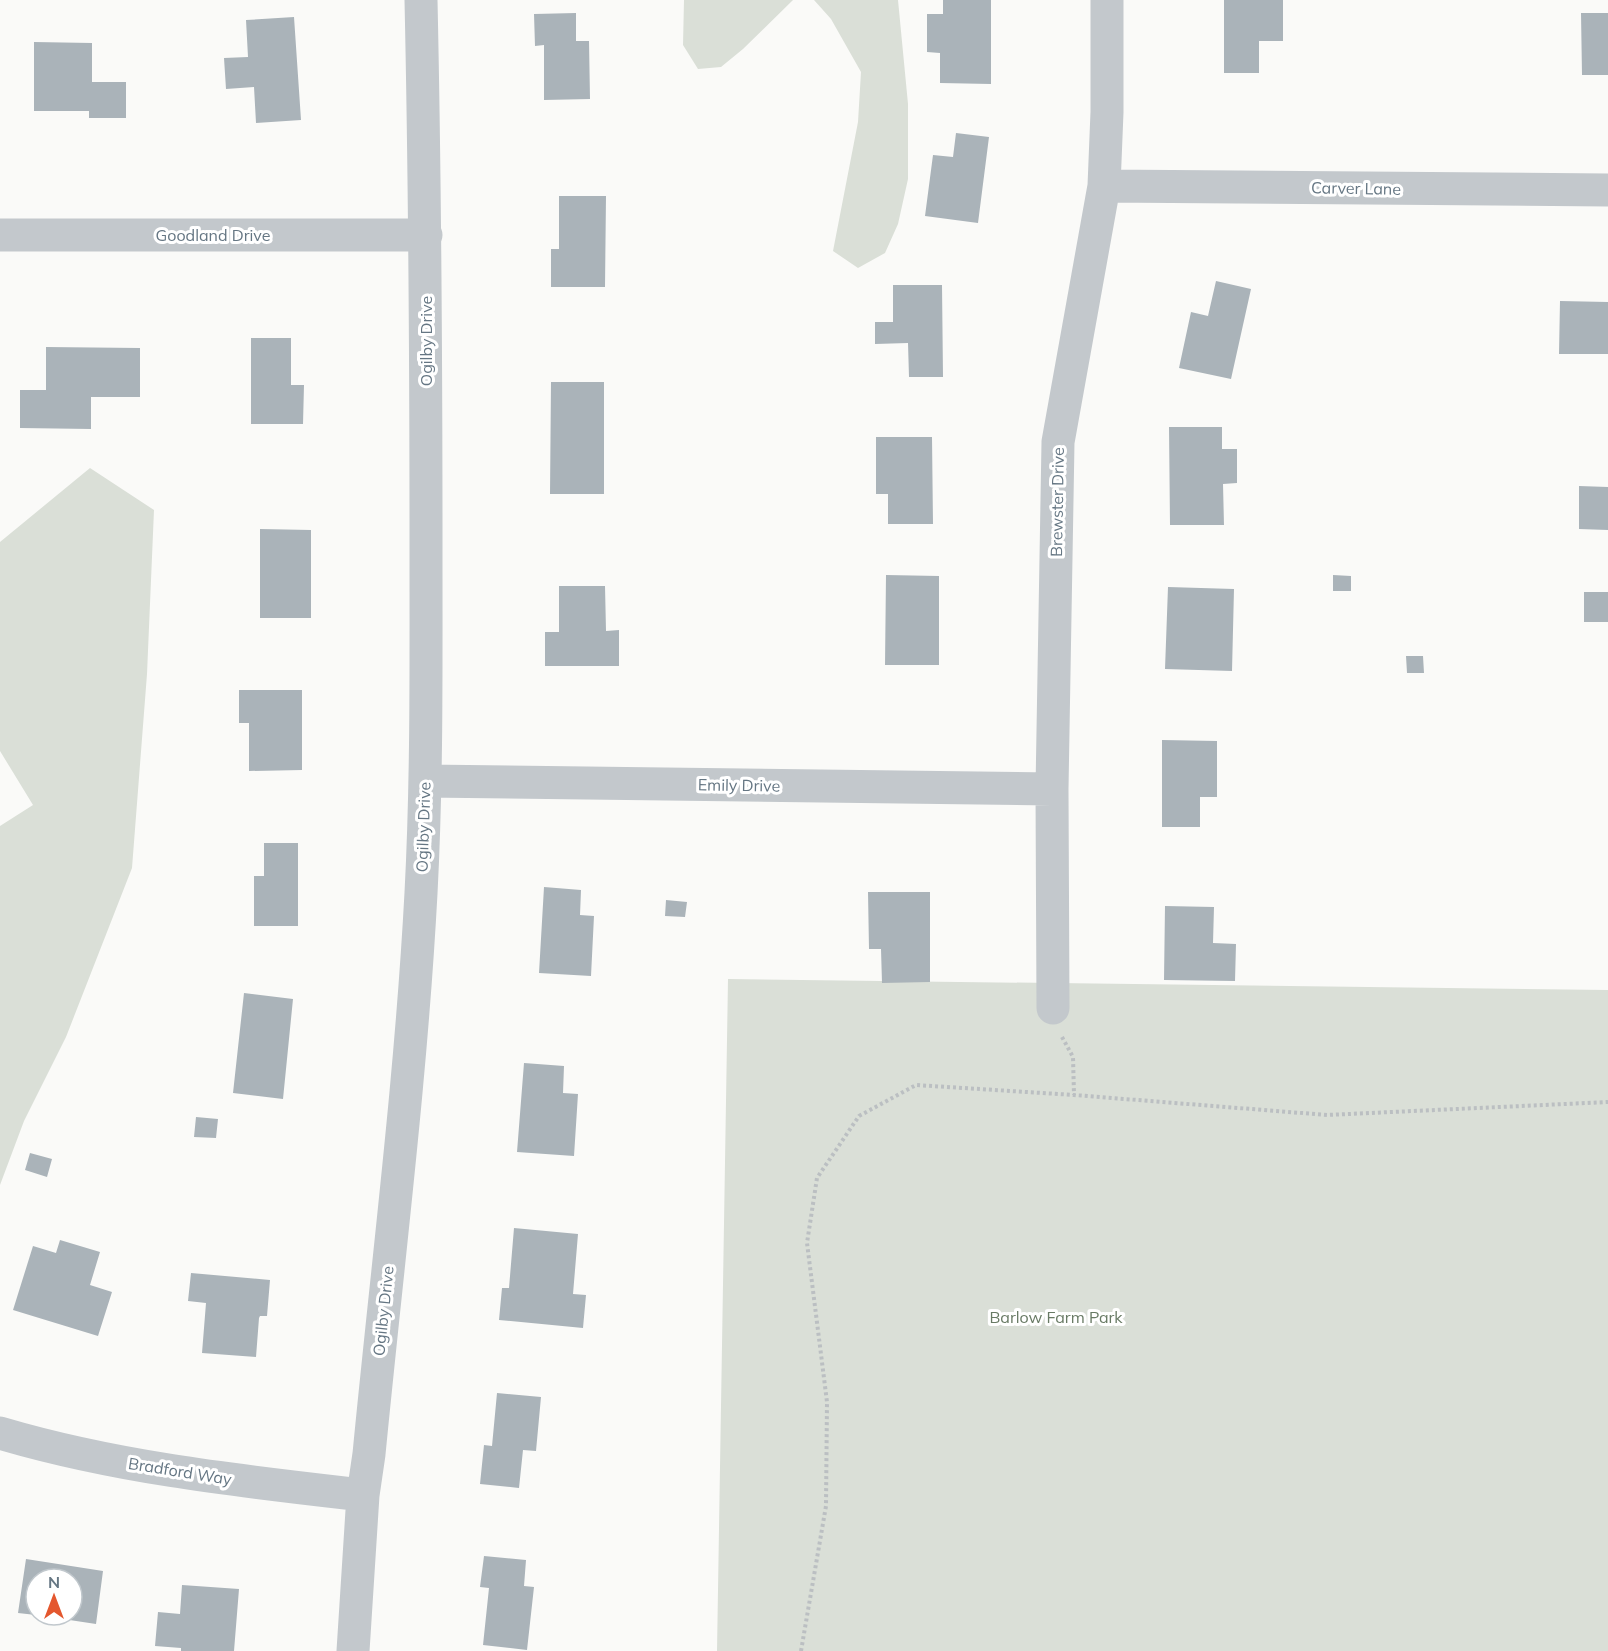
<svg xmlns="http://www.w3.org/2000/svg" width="1608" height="1651" viewBox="0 0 1608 1651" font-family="Mulish,sans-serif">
<rect width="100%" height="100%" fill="#fafaf8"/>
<path fill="#dadfd7" d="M 684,0 L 793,0 L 743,49 L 721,67 L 698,69 L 683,45 Z
M 814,0 L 898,0 L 908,104 L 908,179 L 898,224 L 885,253 L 858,268 L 833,251 L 858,122 L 861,72 L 831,19 Z
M 90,468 L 154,510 L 147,674 L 132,868 L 66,1037 L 24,1121 L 0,1185 L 0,826 L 33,805 L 0,751 L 0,542 Z
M 728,979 L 1608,990 L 1608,1651 L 717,1651 Z"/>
<path fill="#aab3b9" d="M 943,0 L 991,0 L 991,84 L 940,83 L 940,53 L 927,52 L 927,14 L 943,14 Z
M 1224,0 L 1283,0 L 1283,41 L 1259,41 L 1259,73 L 1224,73 Z
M 576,13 L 576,41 L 589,41 L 590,99 L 544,100 L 544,45 L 535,46 L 534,14 Z
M 1581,13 L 1608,13 L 1608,75 L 1582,75 Z
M 294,17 L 301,120 L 256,123 L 254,87 L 226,89 L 224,58 L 248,57 L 246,20 Z
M 34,42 L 92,43 L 92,82 L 126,82 L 126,118 L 89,118 L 89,111 L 34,111 Z
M 956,133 L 989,137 L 978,223 L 925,216 L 933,155 L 953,157 Z
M 559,196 L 606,196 L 605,287 L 551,287 L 551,249 L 559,249 Z
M 1216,281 L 1251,289 L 1231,379 L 1179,368 L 1191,312 L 1208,316 Z
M 893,285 L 942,285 L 943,377 L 909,377 L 908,343 L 875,344 L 875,322 L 893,322 Z
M 1560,301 L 1608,302 L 1608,354 L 1559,354 Z
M 251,338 L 291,338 L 291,385 L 304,385 L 303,424 L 251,424 Z
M 46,347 L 140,348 L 140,397 L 91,397 L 91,429 L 20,428 L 20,390 L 46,390 Z
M 551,382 L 604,382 L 604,494 L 550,494 Z
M 1169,427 L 1222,427 L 1222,449 L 1237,449 L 1237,483 L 1223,484 L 1224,525 L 1170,525 Z
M 876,437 L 932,437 L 933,524 L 888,524 L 888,494 L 876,494 Z
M 1579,486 L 1608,487 L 1608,530 L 1579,529 Z
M 260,529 L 311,530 L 311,618 L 260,618 Z
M 886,575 L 939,576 L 939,665 L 885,665 Z
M 1333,575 L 1351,576 L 1351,591 L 1333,591 Z
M 559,586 L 605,586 L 606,631 L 619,630 L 619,666 L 545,666 L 545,632 L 559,632 Z
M 1168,587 L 1234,589 L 1232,671 L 1165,669 Z
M 1584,592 L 1608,592 L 1608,622 L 1584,622 Z
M 1406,656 L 1423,656 L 1424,673 L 1407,673 Z
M 239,690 L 302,690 L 302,770 L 249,771 L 249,723 L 239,723 Z
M 1162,740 L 1217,741 L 1217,797 L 1200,797 L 1200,827 L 1162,827 Z
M 264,843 L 298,843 L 298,926 L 254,926 L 254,876 L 264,876 Z
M 544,887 L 581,890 L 580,915 L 594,916 L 591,976 L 539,973 Z
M 868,892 L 930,892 L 930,982 L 882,983 L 881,949 L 869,949 Z
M 666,900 L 687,902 L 685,917 L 665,916 Z
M 1165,906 L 1214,907 L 1213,943 L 1236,944 L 1235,981 L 1164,980 Z
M 244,993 L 293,999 L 283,1099 L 233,1093 Z
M 524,1063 L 564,1066 L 563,1093 L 578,1094 L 574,1156 L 517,1152 Z
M 196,1117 L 218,1119 L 216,1138 L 194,1137 Z
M 30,1153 L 52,1159 L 47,1177 L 25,1170 Z
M 514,1228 L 578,1234 L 573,1294 L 586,1295 L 583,1328 L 499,1320 L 502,1288 L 509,1288 Z
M 60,1240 L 100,1252 L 90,1285 L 112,1292 L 98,1336 L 13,1310 L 33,1246 L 56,1253 Z
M 191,1273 L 270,1280 L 267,1316 L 260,1316 L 259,1318 L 256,1357 L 202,1353 L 206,1303 L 188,1301 Z
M 497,1393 L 541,1397 L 536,1451 L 523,1450 L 519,1488 L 480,1484 L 484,1445 L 492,1446 Z
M 484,1556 L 526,1560 L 524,1586 L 534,1587 L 527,1650 L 483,1645 L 489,1588 L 480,1587 Z
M 26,1559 L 103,1571 L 96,1624 L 43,1616 L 72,1615 L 72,1579 L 36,1579 L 36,1615 L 18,1613 Z
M 182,1585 L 239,1589 L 234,1651 L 181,1651 L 181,1648 L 155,1646 L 158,1612 L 180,1614 Z"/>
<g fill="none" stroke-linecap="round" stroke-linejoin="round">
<path stroke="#bbbfc2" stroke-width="4" stroke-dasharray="3 3" stroke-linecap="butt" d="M 1062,1037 L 1073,1057 L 1074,1095
M 801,1651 L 826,1506 L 827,1402 L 807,1243 L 817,1178 L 859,1116 L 916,1085 L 1074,1095 L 1327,1115 L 1608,1102"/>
<path stroke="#c3c8cc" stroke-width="33" d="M 1104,186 L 1608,190
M 0,235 L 426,235
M 425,781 L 1052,789
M 1053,1008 L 1052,789 L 1058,442 L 1104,186 L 1107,112 L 1107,0
M 0,1433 C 118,1468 241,1481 363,1495
M 353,1651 L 363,1495 L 369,1454 C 387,1268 411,1081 421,893 C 427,779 426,664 426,549 C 426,366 425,183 421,0"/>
</g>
<g text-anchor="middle" stroke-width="6" stroke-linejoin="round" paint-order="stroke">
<g font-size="16" fill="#657683" stroke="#fff">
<text transform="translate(1356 188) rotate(1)" y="6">Carver Lane</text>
<text x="213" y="241">Goodland Drive</text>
<text transform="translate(426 341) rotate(-90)" y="6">Ogilby Drive</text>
<text transform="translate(1057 502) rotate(-89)" y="6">Brewster Drive</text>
<text transform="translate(739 785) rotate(1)" y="6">Emily Drive</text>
<text transform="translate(423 827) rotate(-88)" y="6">Ogilby Drive</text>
<text transform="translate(383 1311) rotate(-84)" y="6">Ogilby Drive</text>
<text transform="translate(180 1471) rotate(9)" y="6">Bradford Way</text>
</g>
<g font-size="16" fill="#687a64" stroke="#fff">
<text x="1056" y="1323">Barlow Farm Park</text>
</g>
</g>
<g transform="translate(54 1597)"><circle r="28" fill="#ffffff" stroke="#c1c8cd" stroke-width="1.5"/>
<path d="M0-4.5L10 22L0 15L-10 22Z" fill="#e4572e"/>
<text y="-9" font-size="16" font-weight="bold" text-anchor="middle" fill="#657683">N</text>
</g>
</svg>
